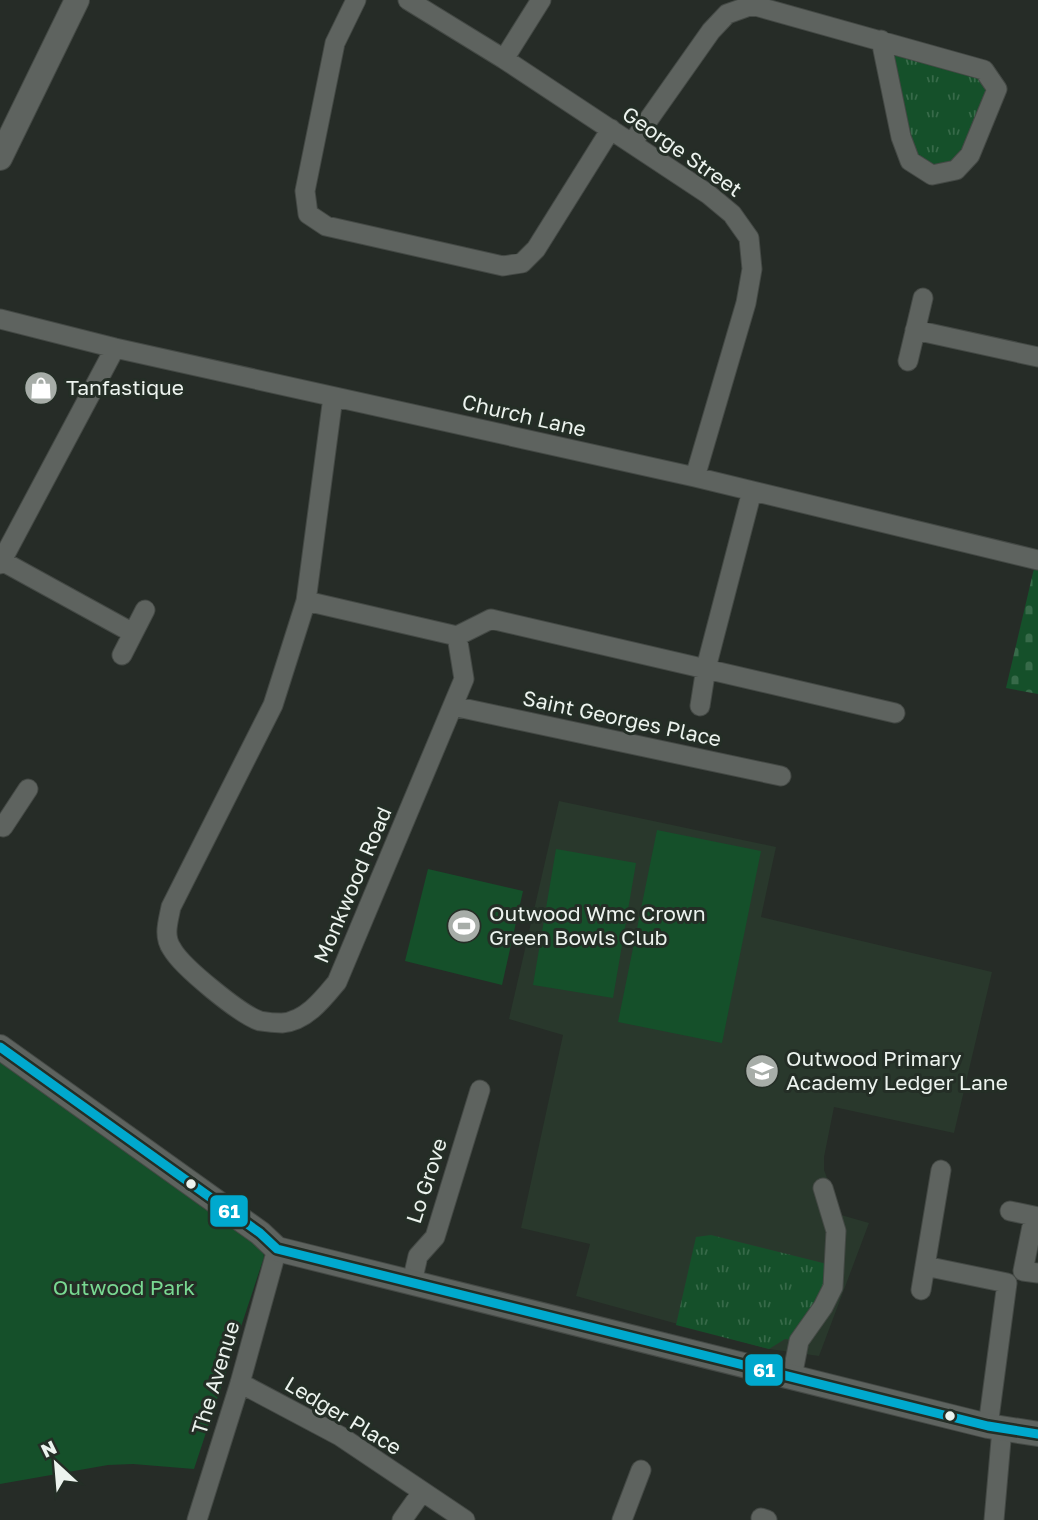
<svg xmlns="http://www.w3.org/2000/svg" width="1038" height="1520" viewBox="0 0 1038 1520" font-family="'Golos Text',sans-serif">
<defs>
<pattern id="grass-tufts" width="24" height="20" patternUnits="userSpaceOnUse" patternTransform="scale(1.75)"><rect width="24" height="20" fill="#15502a"/><path d="M3 7l-1-3M5 7V3M7 7l1-3M15 17l-1-3M17 17v-4M19 17l1-3" fill="none" stroke="#376a49"/></pattern>
<pattern id="cemetery-stones" width="16" height="16" patternUnits="userSpaceOnUse" patternTransform="scale(1.75)"><rect width="16" height="16" fill="#15502a"/><path d="M2 7V4a2 2 0 0 1 4 0v3zM10 15v-3a2 2 0 0 1 4 0v3z" fill="#376a49"/></pattern>
</defs>
<rect width="100%" height="100%" fill="#262c27"/>
<path fill="#29382c" d="M 559,801 L 776,847 L 761,917 L 992,972 L 954,1133 L 834,1107 L 824,1157 L 824,1170 L 841,1215 L 869,1223 L 819,1356 L 769,1349 L 576,1296 L 590,1244 L 521,1228 L 563,1035 L 509,1019 Z"/>
<path fill="url(#grass-tufts)" d="M 881,40 L 984,70 L 997,89 L 956,170 L 910,161 Z
M 711,1235 L 835,1266 L 799,1341 L 785,1339 L 769,1349 L 676,1325 L 696,1237 Z"/>
<path fill="url(#cemetery-stones)" d="M 1036,560 L 1038,560 L 1038,694 L 1006,688 Z"/>
<path fill="#15502a" d="M 657,830 L 761,851 L 722,1043 L 618,1022 Z
M 556,849 L 636,863 L 613,998 L 533,985 Z
M 428,869 L 523,891 L 502,985 L 405,961 Z
M 0,1047 L 260,1233 L 264,1257 L 194,1469 L 133,1464 L 108,1465 L 0,1484 Z"/>
<g fill="none" stroke-linecap="round" stroke-linejoin="round">
<g stroke="#444945" stroke-width="21">
<path id="minor" d="M 356,0 L 335,43 L 305,191 L 308,214 L 326,226 L 503,266 L 522,263 L 536,249 L 611,129
M 408,0 L 504,59 L 708,194 L 732,214 L 749,238 L 752,269 L 746,303 L 695,477
M 504,59 L 541,0
M 632,143 L 711,31 L 727,14 L 752,5 L 984,70 L 997,89 L 970,155 L 956,170 L 932,175 L 910,161 L 901,137 L 881,40
M 0,319 L 115,348 L 695,477 L 1038,560
M 915,330 L 1038,357
M 908,361 L 923,298
M 333,397 L 306,601 L 273,705 L 171,907 C 168,922 163,936 172,949 C 182,967 241,1015 260,1021 C 266,1022 276,1023 282,1023 C 306,1021 323,999 337,982 L 464,679 L 457,636
M 2,561 L 133,633
M 0,564 L 115,348
M 306,601 L 457,636
M 457,636 L 491,619 L 895,713
M 122,655 L 145,610
M 453,706 L 781,776
M 700,706 L 706,668 L 752,491
M 3,827 L 28,789
M 1010,1211 L 1034,1216 L 1023,1271 L 1038,1273
M 925,1266 L 1007,1283 L 988,1426
M 412,1282 L 418,1256 L 435,1237 L 480,1090
M 921,1290 L 941,1170
M 792,1377 L 799,1341 L 823,1307 L 833,1287 L 836,1231 L 823,1188
M 240,1383 L 340,1436 L 465,1520
M 761,1518 L 767,1520
M 197,1520 L 240,1383 L 277,1249
M 402,1520 L 422,1492
M 622,1520 L 641,1470
M 994,1520 L 1002,1429"/>
</g>
<g stroke="#444945" stroke-width="26">
<path id="tertiary" d="M 0,158 L 77,0
M 0,1047 L 260,1233 L 277,1249 L 988,1426 L 1038,1434"/>
</g>
<use href="#minor" stroke="#5e635f" stroke-width="19"/>
<use href="#tertiary" stroke="#5e635f" stroke-width="24"/>
<g stroke="#242e26" stroke-width="14">
<path id="bus-1" d="M 0,1047 L 260,1233 L 277,1249 L 988,1426 L 1038,1434"/>
</g>
<use href="#bus-1" stroke="#00a9ce" stroke-width="9"/>
</g>
<defs>
<g id="shop-disc" transform="scale(1.75)"><circle r="9.5" fill="#a7ada8" stroke="#242e26"/><path d="M-5-2.5h2.3a2.7 3.5 0 0 1 5.4 0H5L5.5 6h-11ZM-1.5-2.5h3a1.5 2.3 0 0 0-3 0Z" fill="#fff"/></g>
<g id="stadium-disc" transform="scale(1.75)"><circle r="9.5" fill="#a7ada8" stroke="#242e26"/><path d="M0-5a6.5 5 0 1 0 0 10a6.5 5 0 1 0 0-10ZM-3.5-1.8h7v3.6h-7Z" fill="#fff"/></g>
<g id="school-disc" transform="scale(1.75)"><circle r="9.5" fill="#a7ada8" stroke="#242e26"/><path d="M0-5L7-2L0 1L-7-2ZM-4 1L0 2.5L4 1V4Q0 6-4 4Z" fill="#fff"/></g>
</defs>
<g fill-rule="evenodd">
<use href="#shop-disc" x="41" y="388"/>
<use href="#stadium-disc" x="464" y="926"/>
<use href="#school-disc" x="762" y="1071"/>
</g>
<g fill="#ecf3ee" stroke="#242e26" stroke-width="2.5">
<circle cx="191" cy="1184" r="6"/>
<circle cx="950" cy="1416" r="6"/>
</g>
<g text-anchor="middle" stroke-width="6" stroke-linejoin="round" paint-order="stroke">
<g font-size="21" fill="#ecf3ee" stroke="#242e26">
<text transform="translate(682 152) rotate(35)" y="7">George Street</text>
<text transform="translate(524 416) rotate(13)" y="7">Church Lane</text>
<text transform="translate(622 719) rotate(12)" y="7">Saint Georges Place</text>
<text transform="translate(353 885) rotate(-67)" y="7">Monkwood Road</text>
<text transform="translate(427 1181) rotate(-72)" y="7">Lo Grove</text>
<text transform="translate(216 1378) rotate(-73)" y="7">The Avenue</text>
<text transform="translate(343 1416) rotate(31)" y="7">Ledger Place</text>
</g>
<g font-size="21" fill="#ecf3ee" stroke="#242e26" text-anchor="start">
<text x="66" y="395">Tanfastique</text>
<text x="489" y="921">Outwood Wmc Crown<tspan x="489" dy="24">Green Bowls Club</tspan></text>
<text x="786" y="1066">Outwood Primary<tspan x="786" dy="24">Academy Ledger Lane</tspan></text>
</g>
<g font-size="21" fill="#79d992" stroke="#242e26">
<text x="124" y="1295">Outwood Park</text>
</g>
</g>
<g stroke="#242e26" stroke-width="2.5">
<rect x="209" y="1194" width="40" height="34" rx="7" fill="#00a9ce"/>
<rect x="744" y="1353" width="40" height="34" rx="7" fill="#00a9ce"/>
</g>
<g font-size="19" text-anchor="middle" font-weight="bold" fill="#fff">
<text x="229" y="1218">61</text>
<text x="764" y="1377">61</text>
</g>
<g transform="translate(56 1464) rotate(334)" stroke="#242e26" stroke-width="5" paint-order="stroke">
<path d="M0-5L12 26L0 18L-12 26Z" fill="#ecf3ee"/>
<text y="-10" font-size="19" font-weight="bold" text-anchor="middle" fill="#ecf3ee">N</text>
</g>
</svg>
